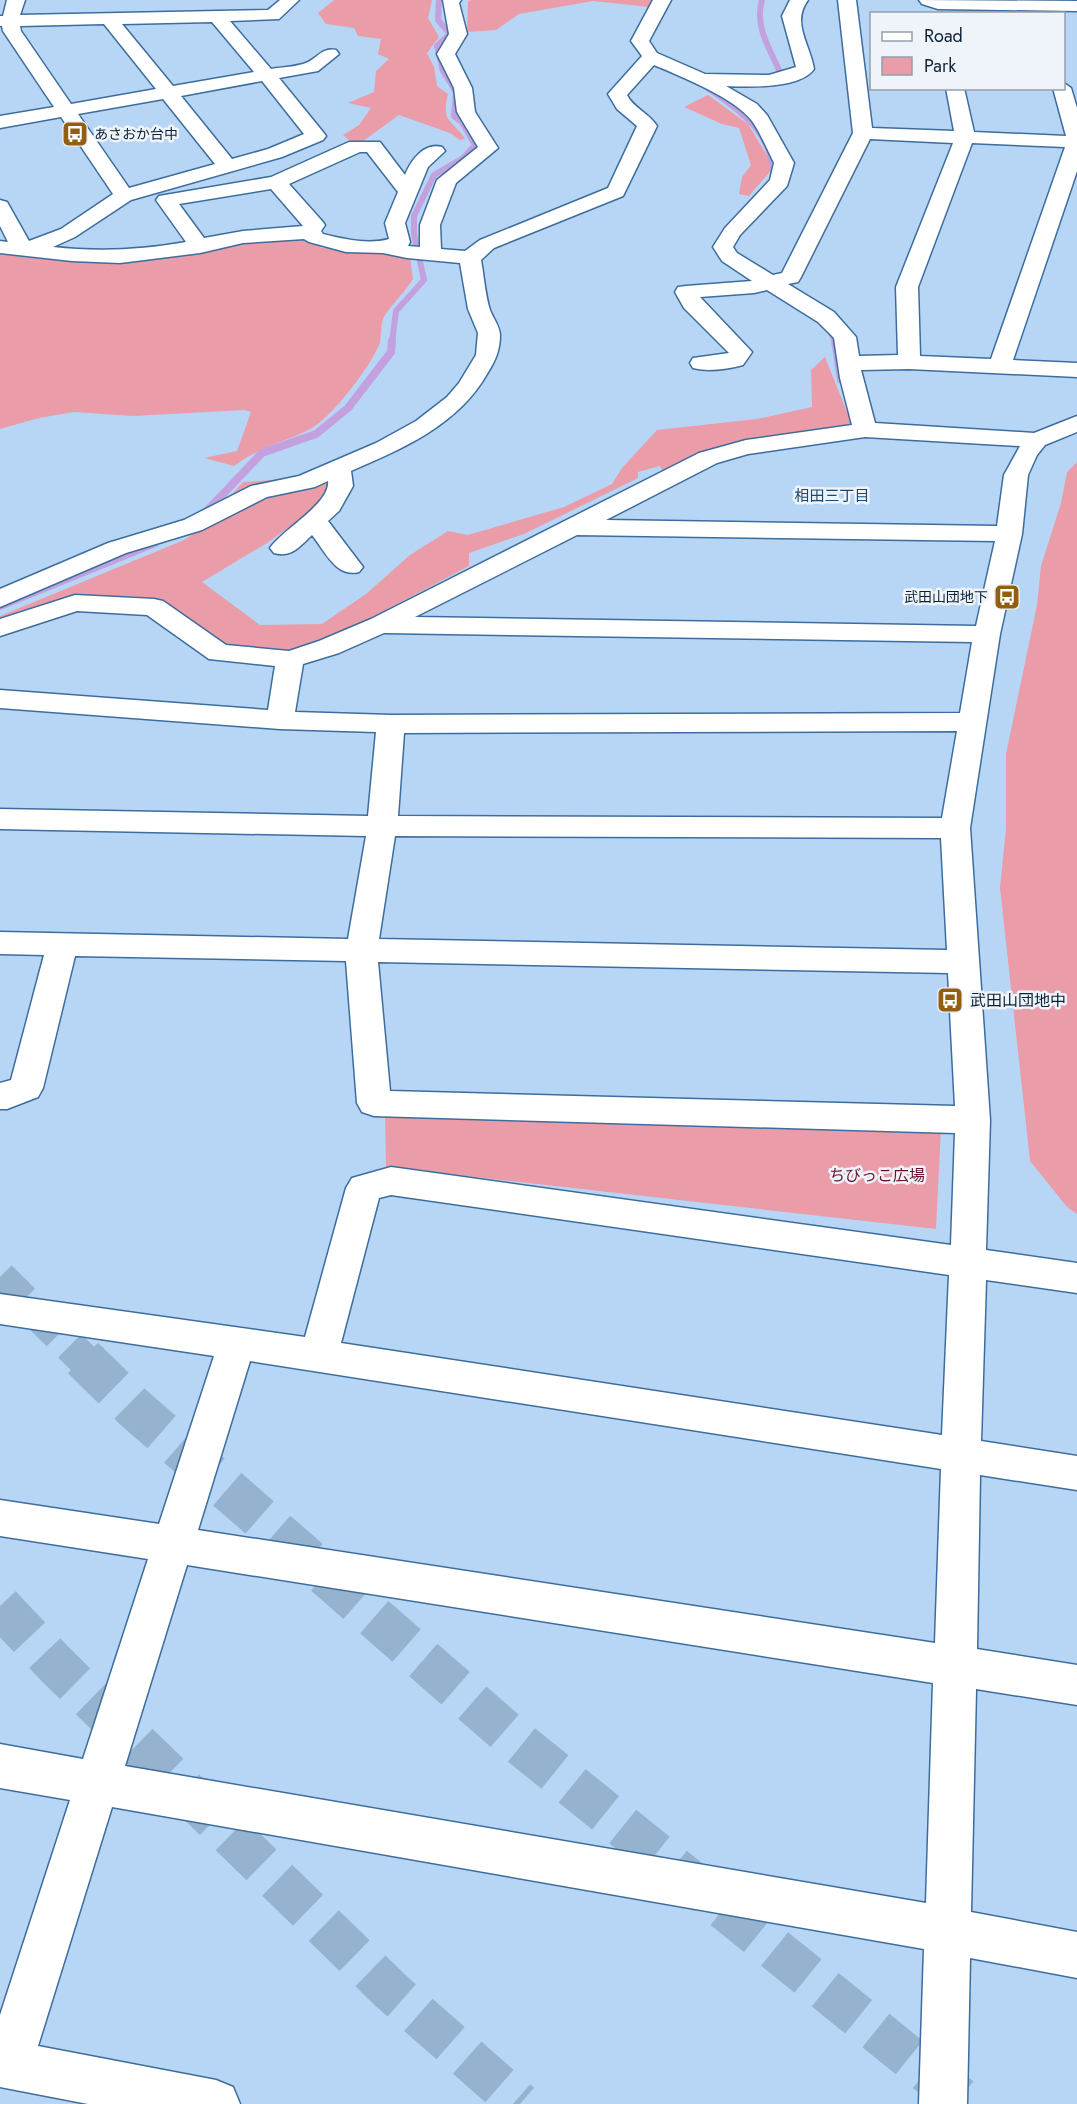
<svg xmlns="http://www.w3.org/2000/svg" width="1077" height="2104" viewBox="0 0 1077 2104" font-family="Jost,'Noto Sans JP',sans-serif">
<rect width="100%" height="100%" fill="#b7d6f6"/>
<path fill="#ea9da8" d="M 334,0 L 432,0 L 428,18 L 439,37 L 427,53 L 434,67 L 437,86 L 448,94 C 441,123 451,118 465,139 L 460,140 L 450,133 L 399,115 L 356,146 L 343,135 L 359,125 L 371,108 L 348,103 L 374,92 L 376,71 L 389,59 L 378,54 L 381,39 L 358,36 L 354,28 L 326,24 L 318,13 Z
M 472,0 L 654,0 L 649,7 L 593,1 L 519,14 L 496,30 L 467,32 L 468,1 Z
M 708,95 L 748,124 L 774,167 L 749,196 L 739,194 L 742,177 L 751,165 L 739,128 L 722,124 L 684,107 Z
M 253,237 L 304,237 L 322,248 L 371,250 L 410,257 L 413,279 C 405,292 394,302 385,315 C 380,322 382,333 380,342 C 373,364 332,417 312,428 C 285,443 262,445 234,466 L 204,458 L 237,451 L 251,412 L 245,410 L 133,416 L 74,412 L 39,418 L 0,429 L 0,251 L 75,256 Z
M 825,357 L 853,427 L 663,472 L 660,466 L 638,472 L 638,478 L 524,534 L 469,553 L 469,566 L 333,638 L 289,655 L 226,644 L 187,624 L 162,601 L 131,596 L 74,596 L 0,625 L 0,616 L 184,540 L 202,528 L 243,482 L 289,479 L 329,484 L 332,490 L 316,508 L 267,543 L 202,582 L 260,625 L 322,624 L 366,594 L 410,555 L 448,531 L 468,535 L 564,507 L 612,484 L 622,468 L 657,430 L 757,419 L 812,407 L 811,370 Z
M 1077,462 L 1077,1214 L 1067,1207 L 1030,1161 L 1000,888 L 1006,828 L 1006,754 L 1037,605 L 1041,566 L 1061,503 L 1067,472 Z
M 385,1114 L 941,1129 L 936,1229 L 386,1167 Z"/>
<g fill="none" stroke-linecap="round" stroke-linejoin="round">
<path stroke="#c3a1de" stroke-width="6" d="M 762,0 C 754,28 771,50 781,75 L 770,77
M 709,89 C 742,111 774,135 773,178
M 831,332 L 835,342
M 392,342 L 396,311 L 424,280 L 414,234 L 414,216 L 434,175 L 463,158 L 475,145 L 462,122 L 454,116 L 456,92 L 443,71 L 437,46 L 450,34 L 438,20 L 439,0"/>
<path stroke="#c3a1de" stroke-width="8" d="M 835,341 L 841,380
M 202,516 L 262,453 L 316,434 L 348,408 L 391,352 L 392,341
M 0,606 L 155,543"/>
<path stroke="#95b2cf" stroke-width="33" stroke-dasharray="33 16" stroke-linecap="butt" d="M 0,1277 L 84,1360"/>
<path stroke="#95b2cf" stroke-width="43" stroke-dasharray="43 22" stroke-linecap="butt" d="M 83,1358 L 134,1408 L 514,1739 L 967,2104
M 0,1606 L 55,1664 L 390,1990 L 520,2104"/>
<g stroke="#3d6d9d" stroke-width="3">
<path id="minor" d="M 7,0 L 25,0 L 20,15 L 268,10 L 280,0 L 299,0 L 279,19 L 230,21 L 271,69 C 282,67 296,67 306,63 C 318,58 322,47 336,50 L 339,54 L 318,71 L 279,78 L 323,132 L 326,136 L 323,140 L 282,157 L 131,200 L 75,237 L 53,247 C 98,252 141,250 186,242 L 156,200 L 159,196 L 271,177 L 349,142 L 380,142 L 405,175 C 411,160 424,142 442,147 L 445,151 L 428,167 L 405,223 L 410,242 L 408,246 L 420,247 L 420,225 L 437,180 L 478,147 L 457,112 L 454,88 L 437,54 L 449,34 L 443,0 L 461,0 L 459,3 L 467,34 L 455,54 L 472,88 L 475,112 L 498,148 L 456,183 L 440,225 L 441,249 L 465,251 L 480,240 L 608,188 L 637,126 L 617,109 L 608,94 L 642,56 L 631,41 L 653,0 L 671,0 L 649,41 L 657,53 L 705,74 L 769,75 L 796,67 L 782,16 L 790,0 L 808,0 C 791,23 810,44 814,69 C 800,89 749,87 726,86 L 757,104 L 767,115 L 794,163 L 787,186 L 740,235 L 733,247 L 737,253 L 773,275 L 782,273 L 853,133 L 838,0 L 856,0 L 872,128 L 954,131 L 946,88 L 964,88 L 974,132 L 1066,136 L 1053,88 L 1064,88 L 1064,83 L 1071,88 L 1077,108 L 1077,171 L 1013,360 L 1077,363 L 1077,377 L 909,369 L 861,370 L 875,423 L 1034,433 L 1077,416 L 1077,432 L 1045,445 L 1037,455 L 1028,475 L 1022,534 L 1000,634 L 970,828 L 990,1120 L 986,1250 L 1077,1263 L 1077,1293 L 986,1280 L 981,1441 L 1077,1456 L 1077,1490 L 980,1475 L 977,1649 L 1077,1665 L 1077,1705 L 976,1689 L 971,1912 L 1077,1932 L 1077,1978 L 970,1958 L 967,2104 L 919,2104 L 924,1949 L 112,1807 L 38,2046 L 216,2080 L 233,2087 L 240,2104 L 88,2104 L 0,2087 L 0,2015 L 70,1800 L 0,1788 L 0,1744 L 83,1759 L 148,1559 L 0,1536 L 0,1500 L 159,1524 L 214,1356 L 0,1324 L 0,1294 L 305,1337 L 346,1188 L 352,1178 L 391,1167 L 951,1245 L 955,1133 L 374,1116 L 362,1112 L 357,1103 L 346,961 L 75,956 L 43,1088 L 38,1097 L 7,1109 L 0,1109 L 0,1083 L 11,1080 L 44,955 L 0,954 L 0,932 L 348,939 L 366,836 L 0,829 L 0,809 L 368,816 L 376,732 L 280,729 L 0,708 L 0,690 L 268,710 L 275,666 L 209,659 L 147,615 L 77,611 L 0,636 L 0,619 L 75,595 L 154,599 L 163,601 L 226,645 L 289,651 L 319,641 L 371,619 L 699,453 L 746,440 L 852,425 L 840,378 L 834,338 L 818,322 L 767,290 L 754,293 L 700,297 L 752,352 L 743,365 C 728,369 708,372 693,368 L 690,363 L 693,358 L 729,353 L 684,308 L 675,292 L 678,287 L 686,286 L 752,281 L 722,261 L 713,247 L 725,228 L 770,180 L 774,163 C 767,149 761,134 752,121 C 735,98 680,76 654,65 L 627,95 C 633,108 649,113 657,126 L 623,196 L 494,248 L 481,260 C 484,276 485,294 490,310 C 493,318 500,327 500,335 C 500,351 495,361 487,374 C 458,425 402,449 351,471 L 353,486 L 339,511 L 328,521 L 363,567 L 359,572 C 336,578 325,551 312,535 C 300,546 292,558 274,553 L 270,548 C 282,530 331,503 328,481 L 315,487 L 267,497 L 202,530 L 126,553 L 0,607 L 0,589 L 108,543 L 184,520 L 251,486 L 299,476 L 376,443 L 416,421 L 447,397 L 459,383 L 476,355 L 478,333 L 468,309 L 460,263 L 407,258 L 383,253 L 346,252 L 309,242 L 304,239 L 243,243 L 200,253 L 120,263 L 72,261 L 0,253 L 0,241 L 8,242 L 0,226 L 0,200 L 7,202 L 29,241 L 61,229 L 113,194 L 61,117 L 0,128 L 0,116 L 54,107 L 3,31 L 2,26 L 0,26 L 0,16 L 3,16 ZM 212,22 L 254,72 L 173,86 L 122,24 ZM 104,24 L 156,89 L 71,104 L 21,31 L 20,26 ZM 262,81 L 304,134 L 268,149 L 232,159 L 181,96 ZM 163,99 L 215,164 L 129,188 L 78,114 ZM 870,139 L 953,143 L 896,287 L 898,355 L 859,356 L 856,337 L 834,312 L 788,284 L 798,282 L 801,277 ZM 972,143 L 1065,147 L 991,359 L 920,356 L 918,287 ZM 360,152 L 367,152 L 398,192 L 385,223 L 389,239 C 368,245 344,239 323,234 L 321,231 L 325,225 L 322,221 L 289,184 ZM 271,189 L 303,226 L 243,231 L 204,238 L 179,204 ZM 865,437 L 1020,446 L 1004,475 L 997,526 L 606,520 L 717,463 L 748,454 ZM 577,535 L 995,541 L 976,626 L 415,617 ZM 384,633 L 385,633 L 972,642 L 960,713 L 391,715 L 295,712 L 303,664 L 339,653 ZM 957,731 L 942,818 L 398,816 L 404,733 ZM 395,836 L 941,838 L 947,950 L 379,939 ZM 378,962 L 948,973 L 955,1106 L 390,1091 ZM 391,1195 L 949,1275 L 942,1435 L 341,1343 L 379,1198 ZM 250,1361 L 941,1469 L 935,1643 L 198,1530 ZM 187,1565 L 933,1683 L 926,1903 L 125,1766 Z
M 919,0 L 1077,1 L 1077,11 L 938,9 L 922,4 Z"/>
</g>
<use href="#minor" fill="#fff" fill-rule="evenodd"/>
</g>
<defs>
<g id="bus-square" transform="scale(1.35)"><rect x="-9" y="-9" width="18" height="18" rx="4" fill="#925e11" stroke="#eef4f9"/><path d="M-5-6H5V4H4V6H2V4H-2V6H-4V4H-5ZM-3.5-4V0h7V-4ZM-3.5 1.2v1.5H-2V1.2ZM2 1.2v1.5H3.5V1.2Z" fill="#fff"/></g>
</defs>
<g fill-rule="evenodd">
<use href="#bus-square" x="75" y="134"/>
<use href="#bus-square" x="1007" y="597"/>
<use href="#bus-square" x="950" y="1000"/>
</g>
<g text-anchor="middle" stroke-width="5" stroke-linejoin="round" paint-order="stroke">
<g font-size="14" fill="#0c2034" stroke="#eef4f9" text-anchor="start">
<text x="94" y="139">あさおか台中</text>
<text x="988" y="602" text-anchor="end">武田山団地下</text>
</g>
<g font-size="15" fill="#174976" stroke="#eef4f9">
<text x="832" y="501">相田三丁目</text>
</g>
<g font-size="16" fill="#0c2034" stroke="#eef4f9" text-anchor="start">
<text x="970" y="1006">武田山団地中</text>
</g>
<g font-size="16" fill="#6b112b" stroke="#eef4f9">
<text x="877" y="1181">ちびっこ広場</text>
</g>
</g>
<rect x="870" y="12" width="195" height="78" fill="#eef4f9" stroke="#949faa" stroke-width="1.5"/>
<rect x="882" y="32" width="30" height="9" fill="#ffffff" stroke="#949faa" stroke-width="1.5"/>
<text x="924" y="42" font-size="18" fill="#0c2034">Road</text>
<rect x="882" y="57" width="30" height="18" fill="#ea9da8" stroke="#949faa" stroke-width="1.5"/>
<text x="924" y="72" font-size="18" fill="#0c2034">Park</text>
</svg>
